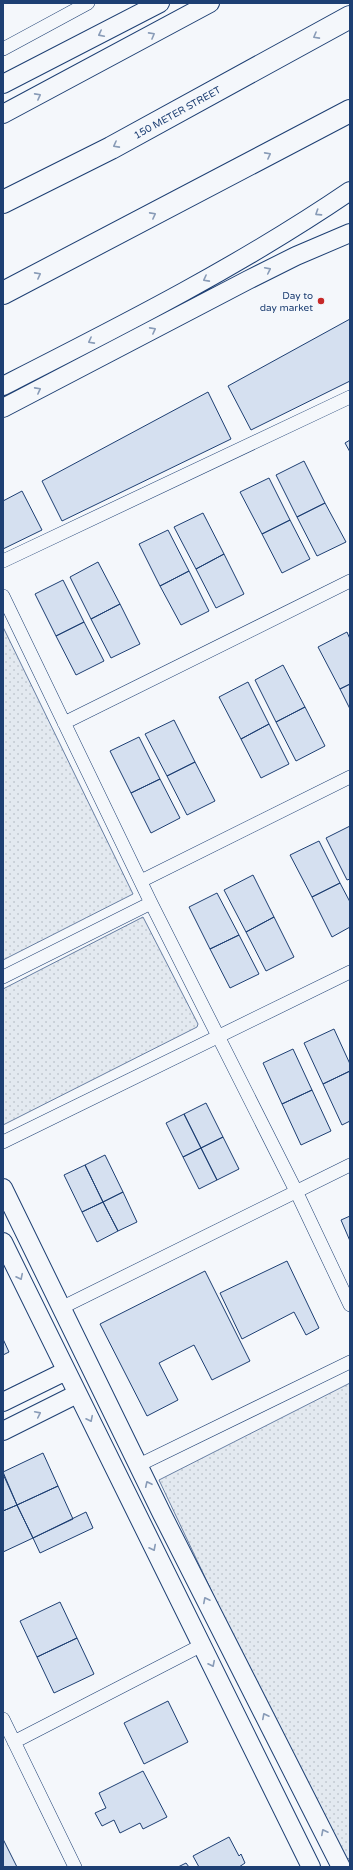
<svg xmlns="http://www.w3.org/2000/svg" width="353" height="1870" viewBox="0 0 353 1870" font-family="'Varela Round',sans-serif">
<defs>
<pattern id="park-dots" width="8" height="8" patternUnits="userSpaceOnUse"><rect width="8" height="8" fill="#e3e9f0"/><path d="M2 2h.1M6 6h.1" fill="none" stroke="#c2c9d1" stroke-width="1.8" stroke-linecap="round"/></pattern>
</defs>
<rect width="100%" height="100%" fill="#f4f7fb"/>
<path fill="url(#park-dots)" stroke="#687fa3" d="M 3,627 L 133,894 L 3,960 Z
M 143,917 L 198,1024 L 197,1027 L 3,1125 L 3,989 Z
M 350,1383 L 350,1856 L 349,1859 L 336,1854 L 159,1480 Z"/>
<path fill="#d5e0f0" stroke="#1d3f73" d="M 350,319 L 350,381 L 251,430 L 228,386 Z
M 208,392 L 231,439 L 62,521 L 42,481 Z
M 350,440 L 350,452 L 345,443 Z
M 304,461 L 325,503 L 297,517 L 276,475 Z
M 269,478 L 290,520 L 262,534 L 240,492 Z
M 22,491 L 42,530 L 3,549 L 3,501 Z
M 325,503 L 346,542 L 317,556 L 297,517 Z
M 203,513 L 224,554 L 196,569 L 174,527 Z
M 290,520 L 310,559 L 282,573 L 262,534 Z
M 168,530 L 189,571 L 160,586 L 139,544 Z
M 224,554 L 244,594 L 216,608 L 196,569 Z
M 98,562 L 120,604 L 91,619 L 70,577 Z
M 189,571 L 209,611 L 181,625 L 160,586 Z
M 63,580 L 84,622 L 56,636 L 35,594 Z
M 120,604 L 140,644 L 111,658 L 91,619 Z
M 84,622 L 104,661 L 76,675 L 56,636 Z
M 347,632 L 350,639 L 350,684 L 340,689 L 318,647 Z
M 283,665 L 305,707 L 276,722 L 255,680 Z
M 248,682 L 269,724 L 241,739 L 219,697 Z
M 350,684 L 350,709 L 340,689 Z
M 305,707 L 325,746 L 296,761 L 276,722 Z
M 174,720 L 195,762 L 167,776 L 145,734 Z
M 269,724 L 289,764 L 261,778 L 241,739 Z
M 139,737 L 160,779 L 131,793 L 110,751 Z
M 195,762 L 215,801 L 187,815 L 167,776 Z
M 160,779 L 180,818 L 151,833 L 131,793 Z
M 350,826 L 350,879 L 347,880 L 326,838 Z
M 319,841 L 340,883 L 312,897 L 290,855 Z
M 253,875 L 274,917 L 246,932 L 224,890 Z
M 340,883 L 350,902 L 350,927 L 332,937 L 312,897 Z
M 217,893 L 239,935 L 210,949 L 189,907 Z
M 274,917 L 294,957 L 266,971 L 246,932 Z
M 239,935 L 259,974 L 230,988 L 210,949 Z
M 334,1029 L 350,1064 L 350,1071 L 323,1084 L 304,1043 Z
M 293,1049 L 312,1090 L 282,1104 L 263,1063 Z
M 350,1071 L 350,1121 L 342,1125 L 323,1084 Z
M 312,1090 L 331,1131 L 301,1145 L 282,1104 Z
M 206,1103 L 223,1137 L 201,1148 L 184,1114 Z
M 184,1114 L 201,1148 L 183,1157 L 166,1123 Z
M 223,1137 L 239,1169 L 217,1180 L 201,1148 Z
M 201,1148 L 217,1180 L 199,1189 L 183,1157 Z
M 105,1155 L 123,1192 L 103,1202 L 85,1165 Z
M 85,1165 L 103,1202 L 82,1212 L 64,1175 Z
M 123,1192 L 137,1222 L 118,1231 L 103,1202 Z
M 103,1202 L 118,1231 L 97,1242 L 82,1212 Z
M 350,1216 L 350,1241 L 341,1220 Z
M 287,1261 L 319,1328 L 306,1335 L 294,1312 L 242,1339 L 220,1293 Z
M 205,1271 L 250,1361 L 212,1380 L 194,1345 L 159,1363 L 178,1400 L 147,1416 L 100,1324 Z
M 3,1339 L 9,1352 L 3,1355 Z
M 43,1453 L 58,1486 L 17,1505 L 3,1472 Z
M 3,1474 L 17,1505 L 3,1511 Z
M 58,1486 L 73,1519 L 33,1538 L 17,1505 Z
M 17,1505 L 33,1538 L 3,1552 L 3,1511 Z
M 86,1512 L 93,1528 L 40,1553 L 33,1538 Z
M 60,1602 L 77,1638 L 37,1657 L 20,1621 Z
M 77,1638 L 94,1674 L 54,1693 L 37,1657 Z
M 168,1701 L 188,1742 L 144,1764 L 124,1723 Z
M 143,1771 L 167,1817 L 143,1829 L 140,1823 L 120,1833 L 114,1820 L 102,1826 L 95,1813 L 106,1808 L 99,1793 Z
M 229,1837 L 239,1856 L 241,1854 L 245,1863 L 239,1867 L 199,1867 L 193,1856 Z
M 3,1839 L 17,1867 L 3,1867 Z
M 186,1863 L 189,1867 L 178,1867 Z"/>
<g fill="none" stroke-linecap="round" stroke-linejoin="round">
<g stroke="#1d3f73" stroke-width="14">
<path id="street" d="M 3,49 L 88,3
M 3,561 L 350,397
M 3,596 L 151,903 L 296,1191 L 350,1305
M 64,723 L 350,581
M 141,881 L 350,777
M 3,977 L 151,903
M 3,1142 L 350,972
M 63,1307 L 350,1165
M 139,1465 L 350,1362
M 3,1719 L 75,1867
M 14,1742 L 202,1645"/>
</g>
<g stroke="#1d3f73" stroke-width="20">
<path id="secondary" d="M 3,84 L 160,3
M 3,114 L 210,3
M 3,386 C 121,326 240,266 350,191
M 3,408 L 248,280 L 296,256 L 350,233
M 3,1188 L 162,1514 L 341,1867
M 3,1242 L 311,1867
M 3,1402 L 66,1371
M 3,1431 L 77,1394"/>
</g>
<g stroke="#1d3f73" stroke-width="24">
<path id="highway" d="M 3,202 L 111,148 L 350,17
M 3,293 L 350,111"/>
</g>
<use href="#street" stroke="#f4f7fb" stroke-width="13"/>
<use href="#secondary" stroke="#f4f7fb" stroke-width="18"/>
<use href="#highway" stroke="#f4f7fb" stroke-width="22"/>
</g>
<defs><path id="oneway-chevron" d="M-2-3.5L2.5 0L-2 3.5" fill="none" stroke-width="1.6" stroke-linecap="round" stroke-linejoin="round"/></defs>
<g stroke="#889bb7">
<use href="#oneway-chevron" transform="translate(101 34) rotate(153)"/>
<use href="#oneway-chevron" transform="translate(152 35) rotate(-29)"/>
<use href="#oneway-chevron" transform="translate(316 36) rotate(151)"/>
<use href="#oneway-chevron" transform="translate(38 96) rotate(-28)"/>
<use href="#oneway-chevron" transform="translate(116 145) rotate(152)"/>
<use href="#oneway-chevron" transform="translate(268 155) rotate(-28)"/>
<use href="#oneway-chevron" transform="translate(318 213) rotate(147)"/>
<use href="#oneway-chevron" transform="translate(153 215) rotate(-28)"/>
<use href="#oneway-chevron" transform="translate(268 270) rotate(-26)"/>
<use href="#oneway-chevron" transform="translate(38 275) rotate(-28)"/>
<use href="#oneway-chevron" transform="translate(206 279) rotate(152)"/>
<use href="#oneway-chevron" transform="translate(153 330) rotate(-28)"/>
<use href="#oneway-chevron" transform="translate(91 341) rotate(152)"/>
<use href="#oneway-chevron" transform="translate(38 390) rotate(-28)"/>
<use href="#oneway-chevron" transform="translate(20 1277) rotate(64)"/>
<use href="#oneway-chevron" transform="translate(38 1414) rotate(-26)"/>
<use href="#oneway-chevron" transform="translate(90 1419) rotate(64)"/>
<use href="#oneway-chevron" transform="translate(148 1484) rotate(-115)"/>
<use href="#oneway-chevron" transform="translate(153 1548) rotate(63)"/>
<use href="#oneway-chevron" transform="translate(206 1600) rotate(-117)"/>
<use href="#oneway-chevron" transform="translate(212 1664) rotate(64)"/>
<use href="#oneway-chevron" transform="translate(265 1716) rotate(-117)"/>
<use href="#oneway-chevron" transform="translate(324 1832) rotate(-117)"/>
</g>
<circle fill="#c62828" stroke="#f4f7fb" stroke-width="1.5" cx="321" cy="301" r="4"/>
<g text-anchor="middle" stroke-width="3" stroke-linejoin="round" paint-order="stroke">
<g font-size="10" fill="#1d3f73" stroke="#f4f7fb">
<text transform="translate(177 112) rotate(-29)" y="4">150 METER STREET</text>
</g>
<g font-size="10" fill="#1d3f73" stroke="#f4f7fb" text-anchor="end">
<text x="313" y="299">Day to<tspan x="313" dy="12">day market</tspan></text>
</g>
</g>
<rect width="353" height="1870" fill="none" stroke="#1d3f73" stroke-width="8"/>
</svg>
